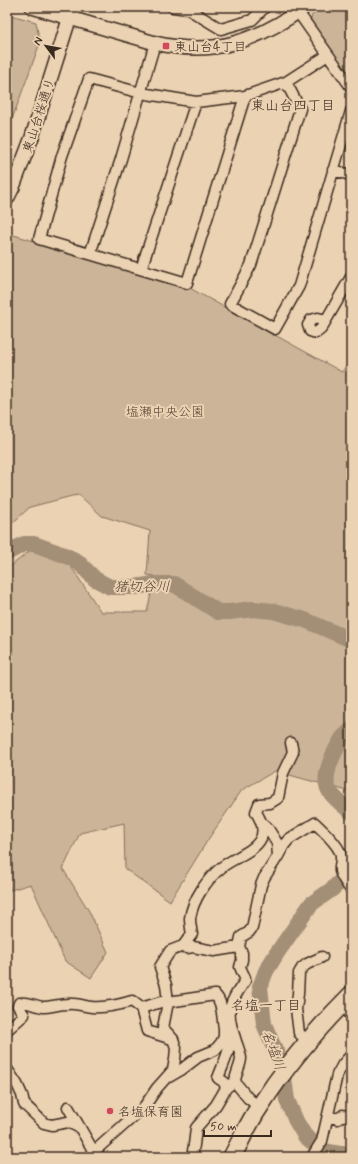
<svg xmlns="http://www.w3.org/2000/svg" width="358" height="1164" viewBox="0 0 358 1164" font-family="Mynerve,'Klee One',sans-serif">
<rect width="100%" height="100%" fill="#ebd2b3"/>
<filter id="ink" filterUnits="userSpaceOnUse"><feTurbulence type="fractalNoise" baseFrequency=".025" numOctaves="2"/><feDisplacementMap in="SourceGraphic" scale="8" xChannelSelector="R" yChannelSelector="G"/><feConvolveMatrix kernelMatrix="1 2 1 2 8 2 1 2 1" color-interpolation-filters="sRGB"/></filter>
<g filter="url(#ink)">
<path fill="#cbb498" stroke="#836f5b" d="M 324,7 L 351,7 L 351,80 L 310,22 L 312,15 Z
M 7,14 L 36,22 L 40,43 L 7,133 Z
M 7,233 L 186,286 L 342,372 L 351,358 L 351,792 L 275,771 L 242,790 L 209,838 L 170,901 L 125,869 L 124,823 L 80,833 L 63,869 L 89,911 L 108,952 L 91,978 L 65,961 L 31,884 L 7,891 L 7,569 L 31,550 L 70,565 L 101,612 L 147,612 L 155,576 L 147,575 L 150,531 L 102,516 L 79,495 L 72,496 L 30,507 L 7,528 Z"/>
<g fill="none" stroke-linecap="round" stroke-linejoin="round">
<path stroke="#a38e76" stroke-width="16" d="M 7,553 L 24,544 L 34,544 L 62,554 L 77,561 L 95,579 L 110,587 L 135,587 L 154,584 L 174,584 L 218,612 L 229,612 L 253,609 L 273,611 L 305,620 L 351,640
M 351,730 C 348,733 344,736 342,739 C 334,752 320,778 330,792 C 335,799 344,806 351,812
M 351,869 L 342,880 L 331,890 L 311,904 L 277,953 L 266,971 L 260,987 L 264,1024 L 272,1043 L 282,1064 L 287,1100 L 296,1121 L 305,1136 L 323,1151 L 340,1154 L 351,1154"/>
<g stroke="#3b2a1e" stroke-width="13">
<path id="minor" d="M 173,7 L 188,9 L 221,29 L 252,20 L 265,7
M 298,12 L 351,87
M 286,82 L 300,109 L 251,265 L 230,304 L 275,329 L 299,286 L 351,111
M 245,96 L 187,283 L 39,239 L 62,156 L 89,79 L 141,93 L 196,102 L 245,96 L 286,82 L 328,55
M 333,170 L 350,175 L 351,173
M 90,254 L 121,159 L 155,43
M 141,269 L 196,102
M 326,320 L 318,318 L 311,320 L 308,325 L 310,331 L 316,333 L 321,329 L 351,277
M 262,823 L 267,827 L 277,843 L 278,856
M 183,946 L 187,948 L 193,947 L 214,951 L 239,947
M 343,1003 L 351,1016
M 141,1008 L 161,1002 L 168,1002 L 215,995 C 223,1001 222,1019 224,1028 C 225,1033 230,1037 230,1042 C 229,1054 222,1067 218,1078 L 224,1082 L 226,1088
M 7,1030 L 24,1015 L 18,1006 L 19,1003 C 27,1001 35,1006 43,1007 C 51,1007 59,1004 68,1004 C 75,1003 84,1006 92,1007 C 105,1008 119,1005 132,1001 L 141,1008 L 147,1031 L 172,1039
M 308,1042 L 299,1033 L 296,1009 L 298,994 L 299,973 L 302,968 L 307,964 L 322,957
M 7,1069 L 17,1084 L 22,1095 L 24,1104 L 44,1123 L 52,1125 L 68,1122 L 80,1128
M 169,1077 L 181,1070 L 198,1057 L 215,1050 L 221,1043 L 224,1037 L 224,1029
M 68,1107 L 94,1152
M 259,1107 L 248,1098 L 235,1082 C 235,1074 241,1066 241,1058 C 240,1051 237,1045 235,1038 C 225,1010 229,1004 245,981 L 245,978 L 240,967 L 242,960 L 242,953 L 239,947 L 241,937 L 249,932 L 252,928 L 261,885 L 264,878 L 278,856 L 284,845 L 289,839 L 315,823 C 324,832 335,841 340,852 C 343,859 339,864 340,871 C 341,877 347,884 351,890
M 328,1116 L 338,1119 L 343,1115 L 351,1117
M 88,1157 L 144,1107 L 157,1088 L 173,1070 L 175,1059 L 176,1048 L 173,1039 L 163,1028 L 168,1002 L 166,985 L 160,967 L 170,951 L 183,946 L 192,934 C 191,929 190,923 190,918 C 193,899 207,879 222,867 C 233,858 259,850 262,835 C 264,826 260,819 256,812 L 259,804 L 270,803 L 278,798 L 283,773 L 293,752 L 291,743
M 192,1157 L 194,1145 L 196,1128 L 216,1105 L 226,1088 L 231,1084
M 312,1157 L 322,1141 L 337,1075 L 343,1064 L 351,1055"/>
</g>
<g stroke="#3b2a1e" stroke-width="16">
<path id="tertiary" d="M 32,7 L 155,43 C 214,57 257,41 305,7
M 7,199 L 13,187 L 32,137 L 73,7"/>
</g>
<g stroke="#3b2a1e" stroke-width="20">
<path id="trunk" d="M 232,1157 C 241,1140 249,1122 260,1106 C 285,1067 318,1028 351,995"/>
</g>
<use href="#minor" stroke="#ebd2b3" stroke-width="10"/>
<use href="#tertiary" stroke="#ebd2b3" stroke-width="13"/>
<use href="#trunk" stroke="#ebd2b3" stroke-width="17"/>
</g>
</g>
<g fill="#d1495b" stroke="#ebd2b3" stroke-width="1.5">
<rect x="162" y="42" width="8" height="8" rx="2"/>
<circle cx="110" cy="1111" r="4"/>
</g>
<g text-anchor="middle" stroke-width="4" stroke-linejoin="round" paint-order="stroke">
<g font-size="13" fill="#3b2a1e" stroke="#ebd2b3" text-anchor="start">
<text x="174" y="51">東山台4丁目</text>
<text x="118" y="1116">名塩保育園</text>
</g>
<g font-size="13" fill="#3b2a1e" stroke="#ebd2b3">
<text transform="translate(38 115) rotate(-72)" y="5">東山台桜通り</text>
</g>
<g font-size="13" fill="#513f30" stroke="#ebd2b3">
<text x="165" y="416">塩瀬中央公園</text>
</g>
<g font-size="14" fill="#3b2a1e" stroke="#ebd2b3">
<text x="293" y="110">東山台四丁目</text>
<text x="266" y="1010">名塩一丁目</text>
</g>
<g font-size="14" font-style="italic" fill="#503e30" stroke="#ebd2b3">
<text x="142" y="591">猪切谷川</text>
<text transform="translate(274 1050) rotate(70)" y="5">名塩川</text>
</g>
</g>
<rect width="358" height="1164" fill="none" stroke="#ebd2b3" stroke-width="24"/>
<rect x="12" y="12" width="334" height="1140" fill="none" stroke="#3b2a1e" stroke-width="1.5" filter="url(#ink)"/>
<g transform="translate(46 46) rotate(302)" stroke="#ebd2b3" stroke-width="3" paint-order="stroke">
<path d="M0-3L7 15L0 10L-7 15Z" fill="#3b2a1e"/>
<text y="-6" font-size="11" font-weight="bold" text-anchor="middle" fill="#3b2a1e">N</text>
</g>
<path d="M204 1130v6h67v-6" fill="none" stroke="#3b2a1e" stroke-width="2"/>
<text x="210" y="1130" font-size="12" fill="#3b2a1e" stroke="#ebd2b3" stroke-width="3" paint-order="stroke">50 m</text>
</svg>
